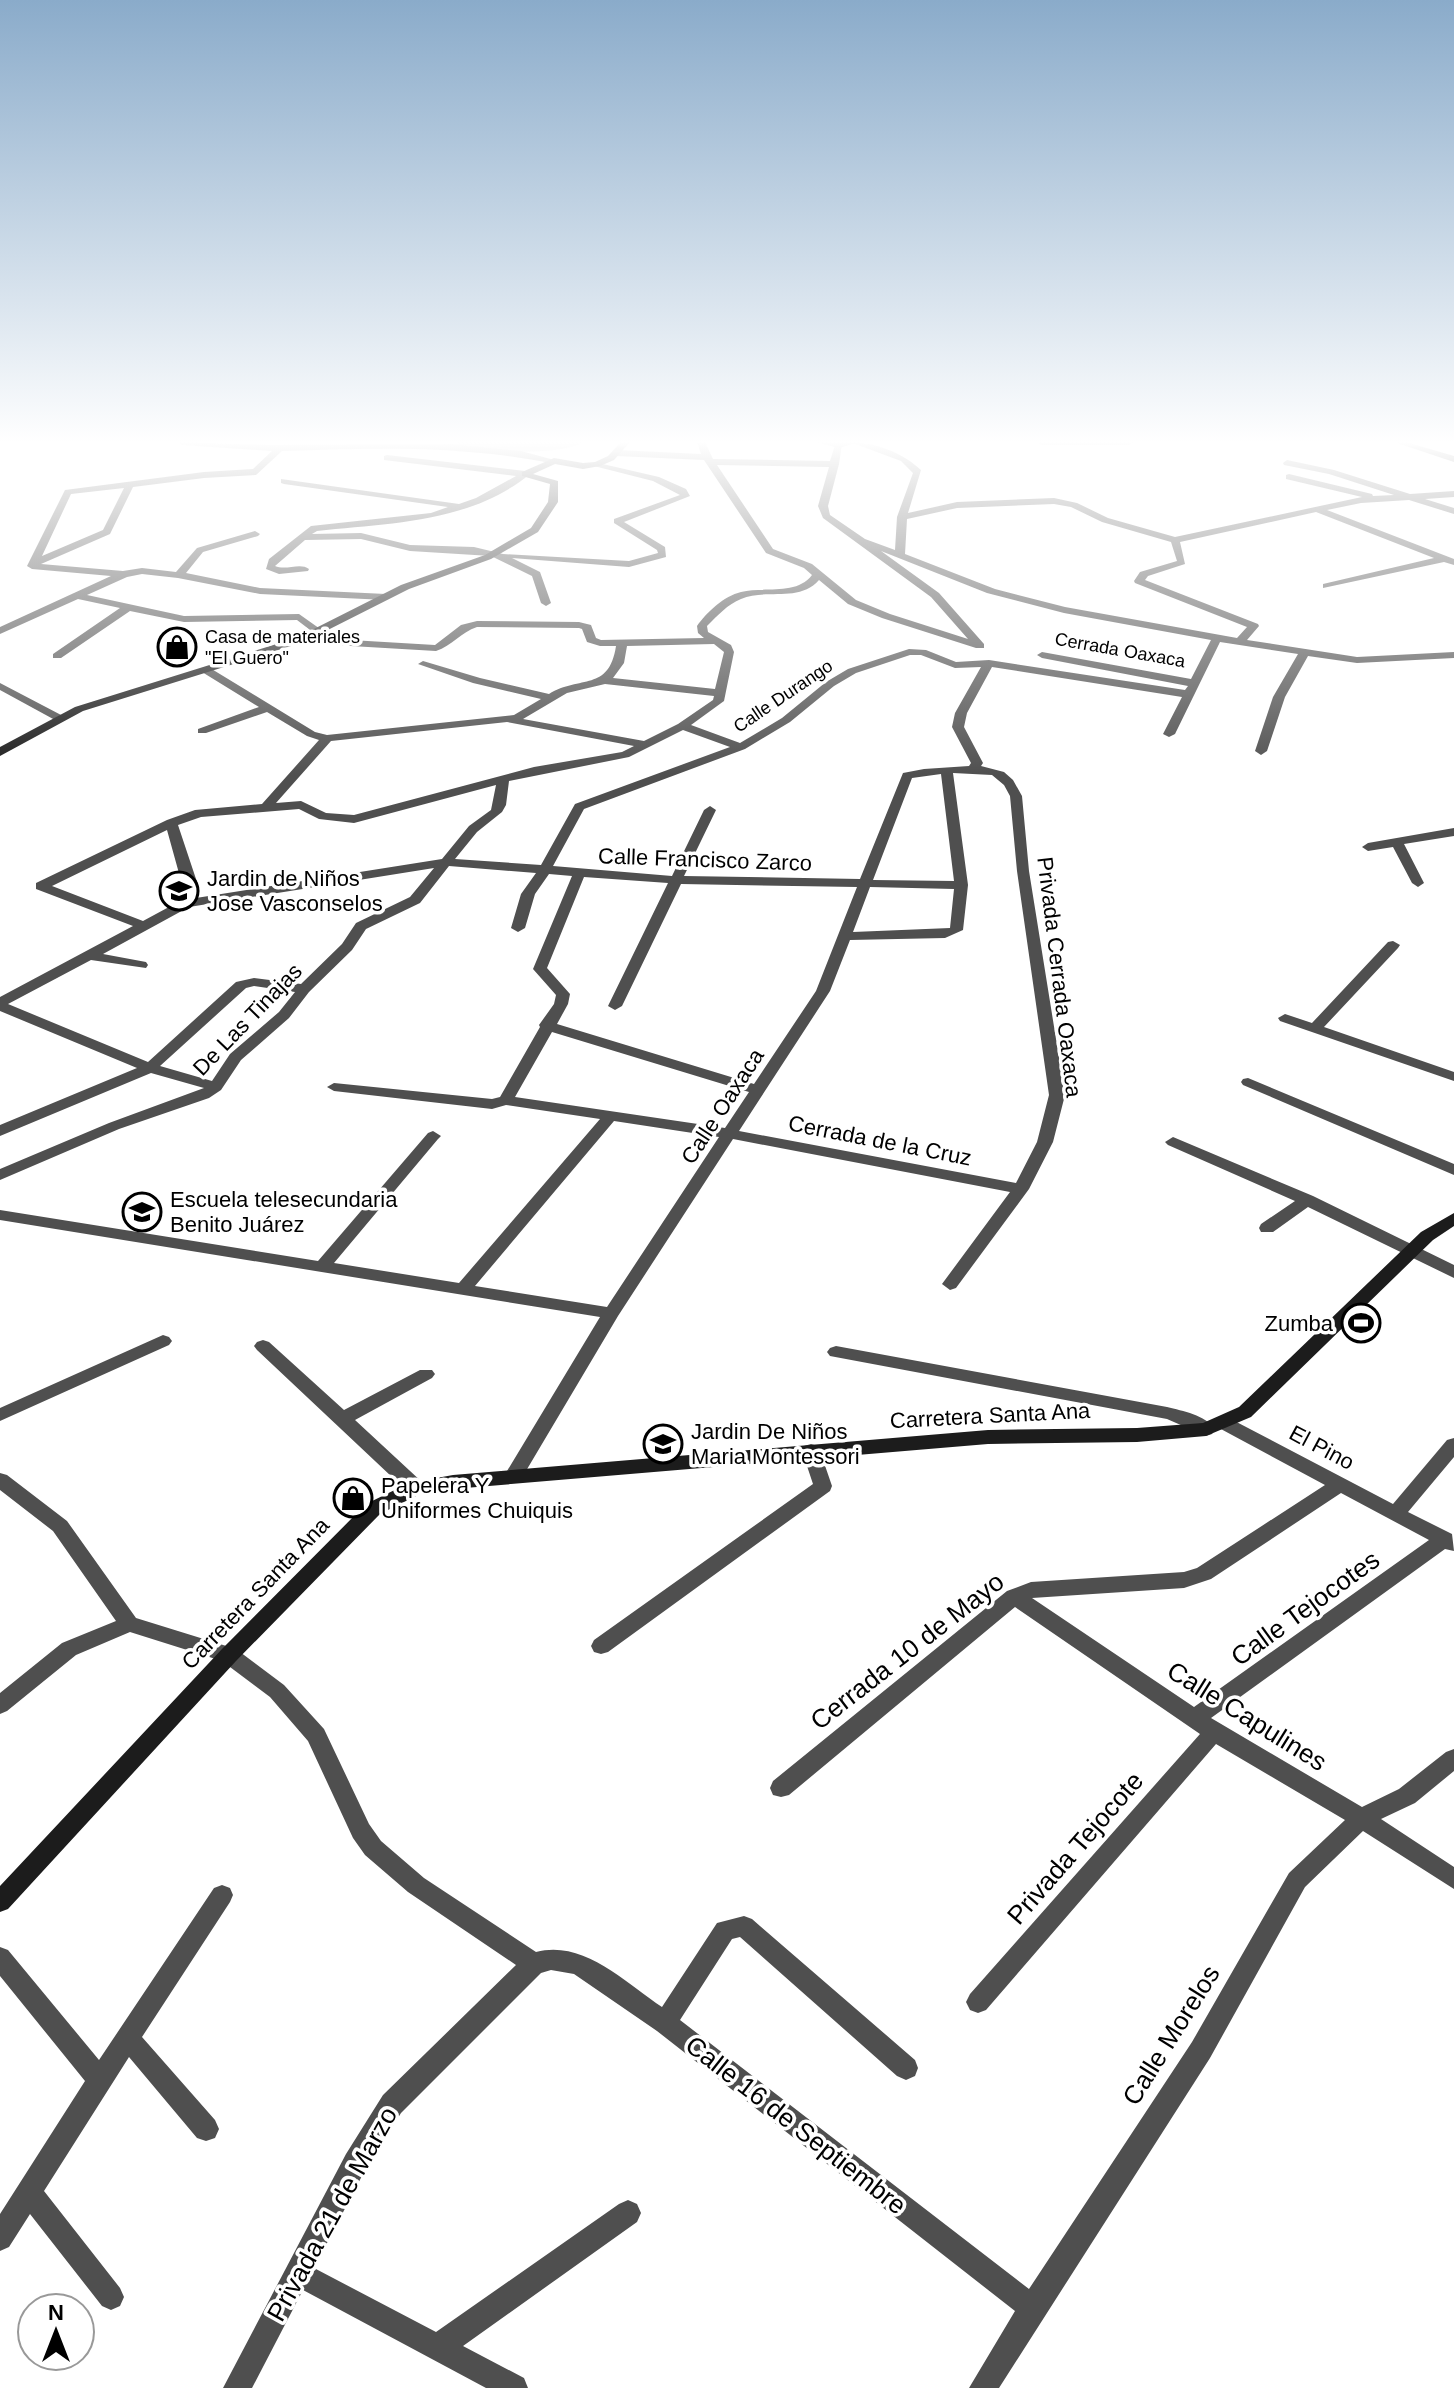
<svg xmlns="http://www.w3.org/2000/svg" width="1454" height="2388" viewBox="0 0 1454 2388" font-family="Arial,sans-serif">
<rect width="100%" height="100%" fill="#fff"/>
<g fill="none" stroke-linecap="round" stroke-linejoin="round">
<path fill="#9d9d9d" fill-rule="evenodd" d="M 454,442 L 582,442 C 570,455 466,455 454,442 Z"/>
<path fill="#4f4f4f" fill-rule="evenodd" d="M 178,442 L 268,445 L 452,444 L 521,451 L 558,461 L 554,464 C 464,445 374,448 282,451 L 256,475 L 204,478 L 133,487 L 110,534 L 41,564 L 123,571 L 142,568 L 176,572 L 197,548 L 255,531 L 260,534 L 258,536 L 203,552 L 186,573 L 260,588 L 386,594 L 391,597 L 386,600 L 260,594 L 178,578 L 142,574 L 127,577 L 87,595 L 184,616 L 299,614 L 323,631 L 314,633 L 297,620 L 184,622 L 130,611 L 61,658 L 53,658 L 53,654 L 120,608 L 78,599 L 0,634 L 0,627 L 111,576 L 32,569 L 27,566 L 65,490 L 204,472 L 253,469 L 272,451 L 182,445 ZM 124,488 L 103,530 L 42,556 L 71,494 Z
M 697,442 L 705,442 L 713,459 L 830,461 L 835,445 L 842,443 L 839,464 L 828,506 L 830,515 L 865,539 L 895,550 L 897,517 L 913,473 L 901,461 L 850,442 C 875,442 903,453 921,470 L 908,513 L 957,502 L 1054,498 L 1077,503 L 1108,518 L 1175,537 L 1362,497 L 1286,479 L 1286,475 L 1289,474 L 1372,494 L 1373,496 L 1394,495 L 1329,474 L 1284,465 L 1283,463 L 1287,460 L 1334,470 L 1410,494 L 1454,491 L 1454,497 L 1425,499 L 1454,508 L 1454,514 L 1409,500 L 1361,503 L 1327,510 L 1454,559 L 1454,565 L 1444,562 L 1323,588 L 1323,584 L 1434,558 L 1316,512 L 1180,542 L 1185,564 L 1148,576 L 1145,580 L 1258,624 L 1259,626 L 1247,640 L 1357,657 L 1454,652 L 1454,658 L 1357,663 L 1308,656 L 1285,697 L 1267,751 L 1261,755 L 1255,751 L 1273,697 L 1298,654 L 1220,642 L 1175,734 L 1169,737 L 1163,734 L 1182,697 L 992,667 L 967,713 L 964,727 L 983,763 L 981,766 L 1004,772 L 1013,780 L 1022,796 L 1029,871 L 1065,1095 L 1053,1142 L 1029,1189 L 956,1288 L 950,1290 L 942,1284 L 1010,1192 L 733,1139 L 618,1316 L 520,1481 L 513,1483 L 506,1481 L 504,1476 L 600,1317 L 0,1220 L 0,1210 L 318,1261 L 428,1133 L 433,1131 L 441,1136 L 438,1139 L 334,1263 L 459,1283 L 600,1119 L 506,1105 L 492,1109 L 334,1091 L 327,1087 L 334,1083 L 492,1099 L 500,1097 L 540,1027 L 539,1025 L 554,1004 L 556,995 L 533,969 L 572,876 L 549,874 L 535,894 L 525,928 L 518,932 L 511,928 L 521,894 L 536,873 L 449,866 L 420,903 L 366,929 L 352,950 L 309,992 L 289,1018 L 241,1060 L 221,1090 L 209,1098 L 119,1129 L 0,1180 L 0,1169 L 109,1123 L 204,1088 L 151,1073 L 0,1136 L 0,1125 L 137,1068 L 0,1011 L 0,997 L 133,926 L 36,889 L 36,883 L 167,820 L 195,810 L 262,804 L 319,740 L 307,736 L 267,712 L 206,733 L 198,733 L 198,729 L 259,707 L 202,672 L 202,668 L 210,668 L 315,732 L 327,735 L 514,715 L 541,699 L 473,683 L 418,664 L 423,661 L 480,678 L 549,694 C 580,675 609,692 616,646 L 600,646 L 587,642 L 582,629 L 579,628 L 477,627 C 461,632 452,646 436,651 L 300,643 L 295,640 L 300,637 L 435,645 L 461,625 L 477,621 L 579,622 L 591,625 L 596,638 L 601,640 L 704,638 L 698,633 L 697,626 C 707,612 724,596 741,592 C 764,586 796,596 812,575 L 804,568 L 766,553 L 704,460 L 617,456 L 613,453 L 617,450 L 701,454 ZM 717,465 L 829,467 L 818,506 L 823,518 L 931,597 L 968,639 L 890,614 L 856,600 L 812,564 L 773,549 ZM 1054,504 L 1071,507 L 1102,522 L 1171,542 L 1177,561 L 1140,572 L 1134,581 L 1135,583 L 1247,627 L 1237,638 L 1065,607 L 995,589 L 905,554 L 907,519 L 957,508 ZM 881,551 L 987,593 L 1064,613 L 1211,640 L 1191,679 L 1042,652 L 1037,655 L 1042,658 L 1188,686 L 1185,690 L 989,660 L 956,662 L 926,650 L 909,649 L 848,669 L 826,682 L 782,718 L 740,743 L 691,725 L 724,701 L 734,652 L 731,645 L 708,632 L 707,626 C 717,616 728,604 741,599 C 766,588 799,603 819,580 L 848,604 L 882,618 L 976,648 L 984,648 L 984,644 L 939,593 ZM 714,644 L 724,652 L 715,689 L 613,678 L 624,663 L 627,646 ZM 910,655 L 921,655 L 955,668 L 981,667 L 955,713 L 952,727 L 971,763 L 969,766 L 924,769 L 903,773 L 860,879 L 684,876 L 716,810 L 710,806 L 704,810 L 672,876 L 553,866 L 584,809 L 745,749 L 790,722 L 834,686 L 856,673 ZM 605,684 L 714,696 L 713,700 L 678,724 L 644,741 L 523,719 L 567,693 ZM 507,722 L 634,746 L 622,752 L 534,767 L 354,815 L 326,813 L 301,801 L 276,803 L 331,741 ZM 683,730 L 730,747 L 575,804 L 541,865 L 455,859 L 477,832 L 502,812 L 506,805 L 509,781 L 629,757 ZM 953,773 L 992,775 L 1004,785 L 1010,796 L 1017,871 L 1049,1095 L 1037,1142 L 1016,1183 L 739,1131 L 830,991 L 850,940 L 945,938 L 963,930 L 968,885 ZM 941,774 L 954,881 L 873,880 L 912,778 ZM 496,785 L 491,810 L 469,826 L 442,859 L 196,898 L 199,888 L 178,825 L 201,817 L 299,809 L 319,819 L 354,823 ZM 167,830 L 185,895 L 180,901 L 143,921 L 52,886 ZM 434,868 L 410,897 L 356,923 L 342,944 L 301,984 L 254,978 L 236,982 L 148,1062 L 8,1004 L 91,960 L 146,968 L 148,965 L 146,962 L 103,954 L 189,907 ZM 584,877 L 668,883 L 608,1006 L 615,1010 L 622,1006 L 681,884 L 857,887 L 816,991 L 754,1084 L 557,1024 L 568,1004 L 570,994 L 547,968 ZM 870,887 L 954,889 L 950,928 L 853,932 ZM 254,986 L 295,992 L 279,1012 L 230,1054 L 212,1081 L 160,1066 L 246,988 ZM 552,1032 L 749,1092 L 725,1128 L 515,1097 ZM 614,1121 L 719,1137 L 607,1307 L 475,1286 Z
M 387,455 L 525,471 L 530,474 C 470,523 390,523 317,531 L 312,534 L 361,533 L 410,545 L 474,547 L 503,554 L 629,561 L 658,553 L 657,550 L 614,523 L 614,519 L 680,495 L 653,481 L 594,466 L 594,462 L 659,477 L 686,489 L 690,496 L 624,522 L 665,547 L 666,557 L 629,567 L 512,558 L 540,572 L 551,603 L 546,606 L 541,603 L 532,576 L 491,556 L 410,551 L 361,539 L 305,540 L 275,566 C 286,571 300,562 309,569 L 308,571 L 279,574 L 266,569 L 269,559 L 311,526 L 431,513 L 448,507 L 284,484 L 281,483 L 281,479 L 459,504 L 476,498 L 516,476 L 384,460 L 384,456 Z
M 0,683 L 63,716 L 65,718 L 55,720 L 0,690 Z
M 1454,828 L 1454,836 L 1404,844 L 1424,883 L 1418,887 L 1412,883 L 1393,847 L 1368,851 L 1362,847 L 1368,843 Z
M 1393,941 L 1400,945 L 1398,948 L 1324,1027 L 1454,1072 L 1454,1081 L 1280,1021 L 1278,1018 L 1285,1014 L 1312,1023 L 1388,942 Z
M 1248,1078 L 1454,1164 L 1454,1175 L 1243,1085 L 1241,1082 L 1243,1079 Z
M 1173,1137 L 1313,1196 L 1454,1265 L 1454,1278 L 1308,1207 L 1273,1232 L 1261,1232 L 1259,1228 L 1261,1224 L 1295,1201 L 1168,1145 L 1165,1142 Z
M 163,1335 L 169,1337 L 172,1341 L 169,1345 L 0,1421 L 0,1408 Z
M 263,1340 L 269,1342 L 344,1410 L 420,1370 L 432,1370 L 435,1374 L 432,1378 L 355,1420 L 423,1483 L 425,1488 L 423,1493 L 416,1495 L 409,1493 L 257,1350 L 254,1346 L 257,1342 Z
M 836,1346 L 1167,1407 C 1183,1411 1205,1415 1215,1429 L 1212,1434 L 1206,1436 L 1167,1419 L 830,1356 L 827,1352 L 830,1348 Z
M 1225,1416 L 1393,1504 L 1447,1440 L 1454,1438 L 1454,1457 L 1408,1512 L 1452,1534 L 1454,1551 L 1445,1549 L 1211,1718 L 1362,1807 L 1399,1789 L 1446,1752 L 1454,1749 L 1454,1771 L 1415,1803 L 1381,1819 L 1454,1867 L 1454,1889 L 1363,1831 L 1305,1887 L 1210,2058 L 999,2388 L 969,2388 L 1015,2311 L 657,2031 L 574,1974 L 551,1970 L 541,1973 L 401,2113 L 364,2172 L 314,2268 L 436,2332 L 619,2204 L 628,2200 L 637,2204 L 641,2213 L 637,2222 L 463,2346 L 524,2378 L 528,2388 L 486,2388 L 303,2290 L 252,2388 L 223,2388 L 346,2154 L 383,2095 L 516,1965 L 408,1892 L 365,1855 L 353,1838 L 308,1741 L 270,1697 L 222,1661 L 130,1632 L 76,1655 L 7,1711 L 0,1714 L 0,1693 L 62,1643 L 116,1621 L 53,1531 L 0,1490 L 0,1473 L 7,1475 L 67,1521 L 136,1618 L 236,1649 L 284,1685 L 324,1729 L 369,1824 L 381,1841 L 424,1878 L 536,1952 C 583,1939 626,1983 662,2007 L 717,1923 L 744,1916 L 752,1919 L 915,2060 L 918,2068 L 915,2076 L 906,2080 L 897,2076 L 740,1937 L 732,1939 L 680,2020 L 1029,2289 L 1192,2042 L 1289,1873 L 1345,1820 L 1216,1744 L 986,2010 L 978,2013 L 970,2010 L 966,2002 L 970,1994 L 1200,1734 L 1015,1607 L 789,1795 L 781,1797 L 773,1795 L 770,1788 L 773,1781 L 1007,1591 L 1031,1582 L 1184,1572 L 1197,1568 L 1325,1485 L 1219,1428 L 1216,1423 L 1219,1418 ZM 1341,1493 L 1429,1540 L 1194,1707 L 1032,1598 L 1184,1588 L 1211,1579 Z
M 811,1444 L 818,1446 L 820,1451 L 832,1486 L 830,1491 L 608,1652 L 601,1654 L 594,1652 L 591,1646 L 594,1640 L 813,1484 L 802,1451 L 804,1446 Z
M 222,1885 L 230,1888 L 233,1895 L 230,1902 L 142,2037 L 215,2120 L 219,2129 L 215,2138 L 206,2141 L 197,2138 L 129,2057 L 44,2191 L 120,2288 L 124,2297 L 120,2306 L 111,2310 L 102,2306 L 30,2214 L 9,2247 L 0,2251 L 0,2214 L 85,2081 L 0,1976 L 0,1947 L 8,1950 L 99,2060 L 214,1888 Z"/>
<path fill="#1c1c1c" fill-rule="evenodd" d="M 621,442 L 630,442 L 614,460 L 600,466 L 583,469 L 555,464 L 533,474 L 558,481 L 558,502 L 538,532 L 491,559 L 409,589 L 304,642 L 83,711 L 0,756 L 0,747 L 75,707 L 296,638 L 401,585 L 485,555 L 531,528 L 548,502 L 550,484 L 522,476 L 522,472 L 554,458 L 583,463 L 595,462 L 608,456 Z
M 816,442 L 859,442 L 839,448 Z
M 1037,442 L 1133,442 L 1129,445 L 1041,445 Z
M 1394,442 L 1406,442 L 1454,456 L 1454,462 Z
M 1454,1213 L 1454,1226 L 1433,1240 L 1251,1417 L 1206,1436 L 1137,1442 L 988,1444 L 453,1489 L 420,1494 L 380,1514 L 236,1661 L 8,1909 L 0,1912 L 0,1886 L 222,1649 L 366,1504 L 409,1483 L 453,1475 L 988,1430 L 1137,1428 L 1203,1423 L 1239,1407 L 1421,1232 Z"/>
</g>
<linearGradient id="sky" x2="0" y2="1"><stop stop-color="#8aabca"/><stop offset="0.57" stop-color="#fff"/><stop offset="1" stop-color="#fff" stop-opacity="0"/></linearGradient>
<rect width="1454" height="776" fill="url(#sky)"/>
<defs>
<g id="shop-ring" transform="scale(2)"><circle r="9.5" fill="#fff" stroke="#000" stroke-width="1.5"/><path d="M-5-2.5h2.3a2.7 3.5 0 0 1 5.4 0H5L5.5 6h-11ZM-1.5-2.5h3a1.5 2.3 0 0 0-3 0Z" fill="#000"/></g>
<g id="school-ring" transform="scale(2)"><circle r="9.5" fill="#fff" stroke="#000" stroke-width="1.5"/><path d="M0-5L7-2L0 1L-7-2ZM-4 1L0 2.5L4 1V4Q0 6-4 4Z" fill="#000"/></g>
<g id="stadium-ring" transform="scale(2)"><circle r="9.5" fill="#fff" stroke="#000" stroke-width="1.5"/><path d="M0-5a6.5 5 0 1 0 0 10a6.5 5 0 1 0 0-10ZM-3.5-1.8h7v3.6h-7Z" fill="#000"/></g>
</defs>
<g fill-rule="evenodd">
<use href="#shop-ring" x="177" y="647"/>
<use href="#school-ring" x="179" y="891"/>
<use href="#school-ring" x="142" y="1212"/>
<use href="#stadium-ring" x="1361" y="1323"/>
<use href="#school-ring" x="663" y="1444"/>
<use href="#shop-ring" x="353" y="1498"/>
</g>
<g text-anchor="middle" stroke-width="7" stroke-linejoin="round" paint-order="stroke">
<g font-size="18" fill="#000" stroke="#fff" text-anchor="start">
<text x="205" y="643">Casa de materiales<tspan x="205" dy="21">"El Guero"</tspan></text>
</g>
<g font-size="18" fill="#000" stroke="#fff">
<text transform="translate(1120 650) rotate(10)" y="6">Cerrada Oaxaca</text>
<text transform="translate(783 696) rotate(-34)" y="6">Calle Durango</text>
</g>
<g font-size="22" fill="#000" stroke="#fff">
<text transform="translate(705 859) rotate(2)" y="8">Calle Francisco Zarco</text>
<text transform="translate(1060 977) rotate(83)" y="8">Privada Cerrada Oaxaca</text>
<text transform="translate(247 1019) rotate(-46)" y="8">De Las Tinajas</text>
<text transform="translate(722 1106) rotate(-57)" y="8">Calle Oaxaca</text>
<text transform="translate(880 1140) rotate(11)" y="8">Cerrada de la Cruz</text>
<text transform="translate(990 1415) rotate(-3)" y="8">Carretera Santa Ana</text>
<text transform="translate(1322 1447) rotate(28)" y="8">El Pino</text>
<text transform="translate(255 1593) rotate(-46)" y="8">Carretera Santa Ana</text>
</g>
<g font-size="22" fill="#000" stroke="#fff" text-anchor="start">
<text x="207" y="886">Jardin de Niños<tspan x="207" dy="25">Jose Vasconselos</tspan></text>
<text x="170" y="1207">Escuela telesecundaria<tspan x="170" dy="25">Benito Juárez</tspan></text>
<text x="1333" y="1331" text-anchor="end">Zumba</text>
<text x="691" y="1439">Jardin De Niños<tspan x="691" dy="25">Maria Montessori</tspan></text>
<text x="381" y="1493">Papelera Y<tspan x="381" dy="25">Uniformes Chuiquis</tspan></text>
</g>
<g font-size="26" fill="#000" stroke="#fff">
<text transform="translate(1305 1608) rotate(-36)" y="9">Calle Tejocotes</text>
<text transform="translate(907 1651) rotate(-38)" y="9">Cerrada 10 de Mayo</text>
<text transform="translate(1247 1716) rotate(32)" y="9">Calle Capulines</text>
<text transform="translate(1075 1848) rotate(-49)" y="9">Privada Tejocote</text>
<text transform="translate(1171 2035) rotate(-58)" y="9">Calle Morelos</text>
<text transform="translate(796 2125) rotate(38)" y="9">Calle 16 de Septiembre</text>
<text transform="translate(332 2214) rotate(-61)" y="9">Privada 21 de Marzo</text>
</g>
</g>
<g transform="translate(56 2332)"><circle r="38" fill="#ffffff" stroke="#999999" stroke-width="2"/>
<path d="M0-6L14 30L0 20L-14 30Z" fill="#000000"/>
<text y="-12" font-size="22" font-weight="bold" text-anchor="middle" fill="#000000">N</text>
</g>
</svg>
